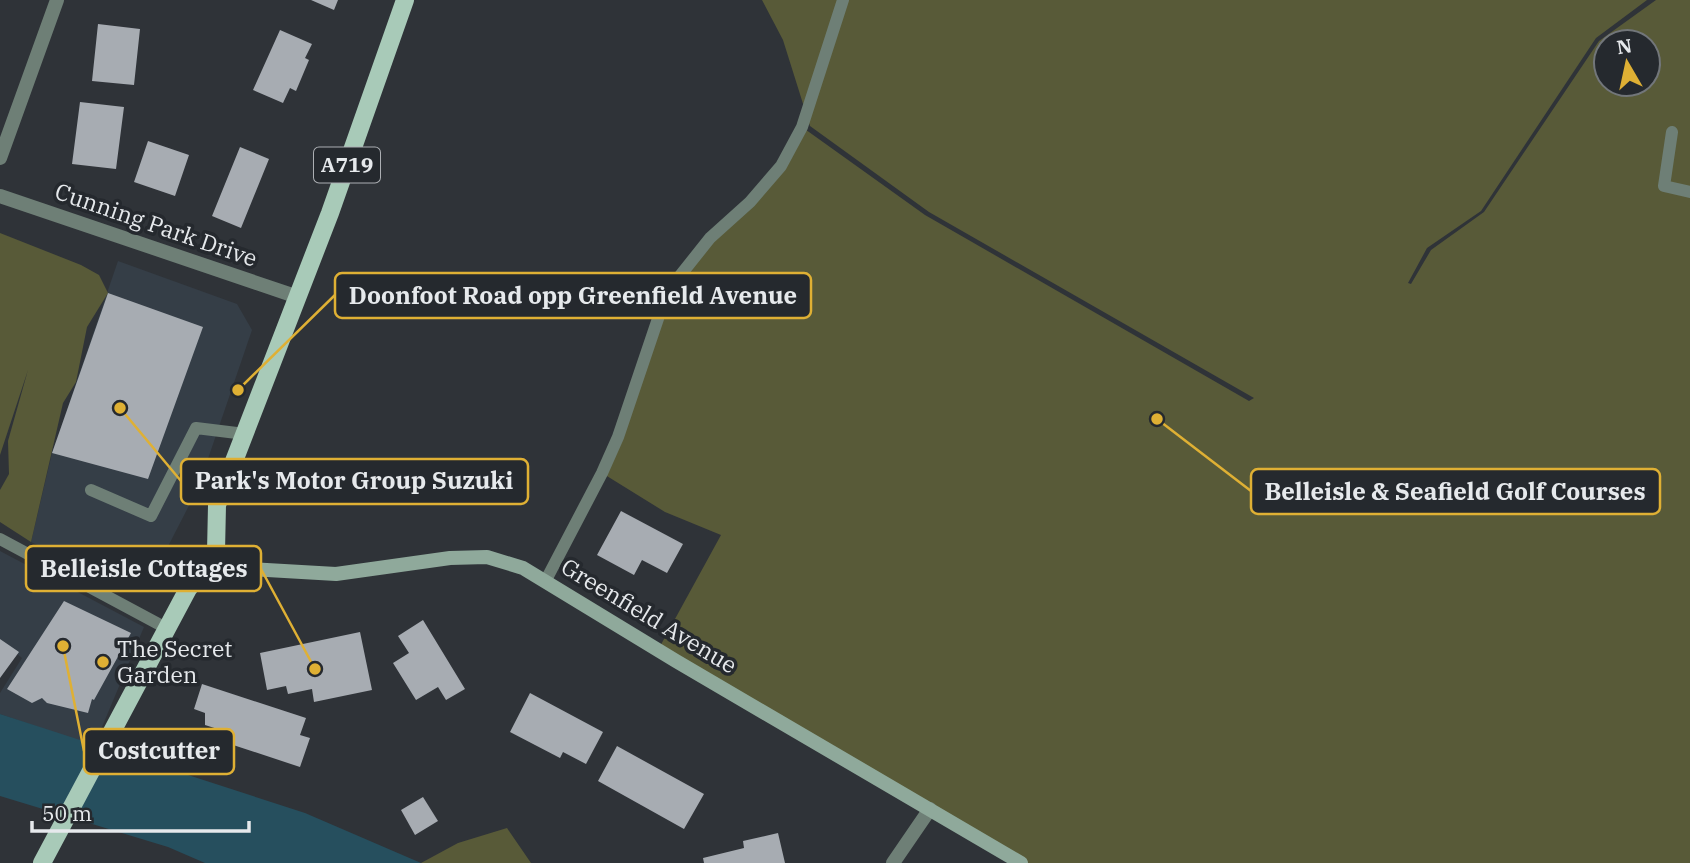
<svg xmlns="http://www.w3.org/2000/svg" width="1690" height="863" viewBox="0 0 1690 863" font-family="'IBM Plex Serif',serif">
<rect width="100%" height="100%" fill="#2f3338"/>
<path fill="#353e47" d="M 118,261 L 237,304 L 252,330 L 198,488 L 160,562 L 141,583 L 121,586 L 31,542 L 52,453 Z
M 0,551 L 144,627 L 94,746 L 0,714 L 0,693 L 22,658 L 0,639 Z"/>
<path fill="#585a38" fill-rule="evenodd" d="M 762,0 L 1647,0 L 1596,38 L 1481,211 L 1427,248 L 1408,283 L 1411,284 L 1431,250 L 1484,212 L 1599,41 L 1656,0 L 1690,0 L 1690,863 L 1021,863 L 658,650 L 721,535 L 665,512 L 602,473 L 667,292 L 750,202 L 802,127 L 925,215 L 1249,401 L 1254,398 L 929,212 L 810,126 L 783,40 ZM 1606,42 L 1648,42 L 1648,84 L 1606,84 Z
M 0,233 L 81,265 L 99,275 L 108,293 L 87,327 L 76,382 L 63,403 L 31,542 L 0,522 L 0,490 L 9,474 L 8,441 L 28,370 L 0,455 Z
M 507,828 L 531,863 L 421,863 L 458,843 Z"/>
<path fill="#264f5e" d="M 0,714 L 305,813 L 421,863 L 205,863 L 168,847 L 0,796 Z"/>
<path fill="#a7acb2" d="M 311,0 L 338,0 L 334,10 Z
M 98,24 L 140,29 L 134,85 L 92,81 Z
M 280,30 L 312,44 L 305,58 L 309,60 L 296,91 L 290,88 L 283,103 L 253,90 Z
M 80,102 L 124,107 L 116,169 L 72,164 Z
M 148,141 L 189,155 L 175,196 L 134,182 Z
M 240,147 L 269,159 L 241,228 L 212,216 Z
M 108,293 L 203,327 L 148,479 L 52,453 Z
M 621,511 L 683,544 L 667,573 L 642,560 L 634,575 L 597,555 Z
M 64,601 L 131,633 L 94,700 L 92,699 L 88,713 L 47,703 L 42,698 L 32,703 L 7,689 Z
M 423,620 L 465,689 L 446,700 L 438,687 L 416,700 L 393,663 L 409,653 L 398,636 Z
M 360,632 L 372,690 L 314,702 L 312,689 L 288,694 L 286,686 L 267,690 L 260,653 Z
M 0,639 L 19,652 L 0,678 Z
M 202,684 L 306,718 L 300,735 L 310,738 L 300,767 L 224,742 L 227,732 L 205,725 L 205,713 L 194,709 Z
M 530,693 L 603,732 L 586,764 L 563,752 L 560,758 L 510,732 Z
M 617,746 L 704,794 L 684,829 L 598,781 Z
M 423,797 L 438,821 L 415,835 L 401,810 Z
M 778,833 L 785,863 L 704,863 L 703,858 L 744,848 L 743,841 Z"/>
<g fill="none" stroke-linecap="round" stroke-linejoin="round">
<path stroke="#6e7f76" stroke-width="12" d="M 1672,132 L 1664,186 L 1690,192
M 91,490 L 151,516 L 196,428 L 245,434
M 0,539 L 166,628
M 546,580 L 602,473 L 618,437 L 667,292 L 710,238 L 750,202 L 781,166 L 802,127 L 843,0"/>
<path stroke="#6e7f76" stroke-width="14" d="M 0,158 L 57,0
M 0,196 L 298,297
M 893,863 L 930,809"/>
<path stroke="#8fa99b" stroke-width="14" d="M 216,552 L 251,569 L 336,574 L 450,558 L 487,557 L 523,568 L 676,661 L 1021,863"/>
<path stroke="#a8cab8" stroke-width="18" d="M 42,863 L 188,589 L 216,552 L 217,505 L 330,213 L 405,0"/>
</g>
<circle fill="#dfb034" stroke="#25292e" stroke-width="2.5" cx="103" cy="662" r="7"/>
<g text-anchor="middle" stroke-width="7" stroke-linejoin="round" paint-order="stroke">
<rect fill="#25292e" stroke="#acafb3" stroke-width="2" x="314" y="147.5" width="66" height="35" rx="5"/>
<g font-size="21" font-weight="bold" fill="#e6e9ec">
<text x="347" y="172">A719</text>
</g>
<g font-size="23" fill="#e6e9ec" stroke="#25292e">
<text transform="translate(156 225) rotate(19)" y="8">Cunning Park Drive</text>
<text transform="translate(649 616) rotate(31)" y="8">Greenfield Avenue</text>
</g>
<g font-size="23" fill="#e6e9ec" stroke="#25292e" text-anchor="start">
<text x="117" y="657">The Secret<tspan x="117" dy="26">Garden</tspan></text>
</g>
</g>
<path fill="none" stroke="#dfb034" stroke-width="2.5" d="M238 390L335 295M120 408L181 481M1157 419L1251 491M315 669L261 569M63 646L84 751"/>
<g fill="#dfb034" stroke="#25292e" stroke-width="2.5">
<circle cx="238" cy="390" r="7"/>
<circle cx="120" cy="408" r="7"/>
<circle cx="1157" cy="419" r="7"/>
<circle cx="315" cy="669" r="7"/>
<circle cx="63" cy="646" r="7"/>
</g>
<g fill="#25292e" stroke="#dfb034" stroke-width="2.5">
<rect x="335" y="273" width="476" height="45" rx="7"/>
<rect x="181" y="459" width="347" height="45" rx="7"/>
<rect x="1251" y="469" width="409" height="45" rx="7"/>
<rect x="26" y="546" width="235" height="45" rx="7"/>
<rect x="84" y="729" width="150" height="45" rx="7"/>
</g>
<g font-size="24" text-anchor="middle" font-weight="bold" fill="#e6e9ec">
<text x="573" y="304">Doonfoot Road opp Greenfield Avenue</text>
<text x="354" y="489">Park's Motor Group Suzuki</text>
<text x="1455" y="500">Belleisle &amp; Seafield Golf Courses</text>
<text x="144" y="577">Belleisle Cottages</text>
<text x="159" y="759">Costcutter</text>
</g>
<g transform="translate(1627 63) rotate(351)"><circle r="33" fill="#25292e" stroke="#72767a" stroke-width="2"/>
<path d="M0-5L12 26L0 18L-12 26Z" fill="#dfb034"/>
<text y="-10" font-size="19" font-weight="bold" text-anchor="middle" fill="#e6e9ec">N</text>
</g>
<path d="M32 821v10h217v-10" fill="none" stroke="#e6e9ec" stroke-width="3.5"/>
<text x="42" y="821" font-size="21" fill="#e6e9ec" stroke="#25292e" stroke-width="5" paint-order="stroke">50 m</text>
</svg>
